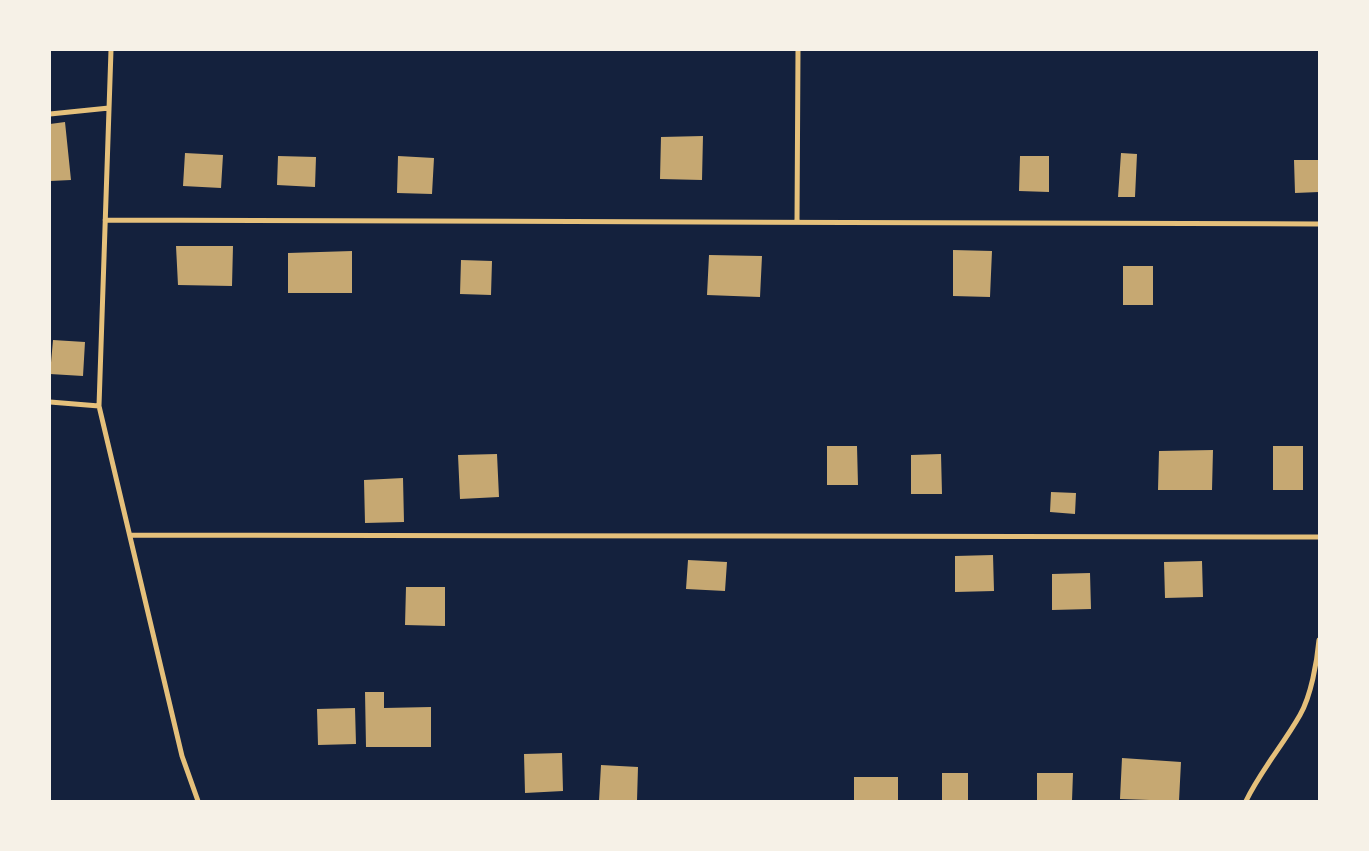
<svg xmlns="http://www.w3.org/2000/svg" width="1369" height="851" viewBox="0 0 1369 851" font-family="'DejaVu Sans',sans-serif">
<rect width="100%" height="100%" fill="#14213d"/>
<path fill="#c6a872" d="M 65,122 L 71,180 L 50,181 L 50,124 Z
M 703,136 L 702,180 L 660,179 L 661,137 Z
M 185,153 L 223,155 L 221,188 L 183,186 Z
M 1121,153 L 1137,154 L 1135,197 L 1118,197 Z
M 278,156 L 316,157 L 315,187 L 277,185 Z
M 398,156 L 434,158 L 432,194 L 397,193 Z
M 1020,156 L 1049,156 L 1049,192 L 1019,191 Z
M 1294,160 L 1319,160 L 1319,192 L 1295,193 Z
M 176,246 L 233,246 L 232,286 L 178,285 Z
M 953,250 L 992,251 L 990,297 L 953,296 Z
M 352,251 L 352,293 L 288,293 L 288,253 Z
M 709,255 L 762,256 L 760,297 L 707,295 Z
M 461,260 L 492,261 L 491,295 L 460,294 Z
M 1123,266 L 1153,266 L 1153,305 L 1123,305 Z
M 53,340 L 85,342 L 83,376 L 50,374 Z
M 827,446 L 857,446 L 858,485 L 827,485 Z
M 1273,446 L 1303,446 L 1303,490 L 1273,490 Z
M 1213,450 L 1212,490 L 1158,490 L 1159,451 Z
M 497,454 L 499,497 L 460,499 L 458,455 Z
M 941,454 L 942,494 L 911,494 L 911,455 Z
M 403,478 L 404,522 L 365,523 L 364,480 Z
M 1051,492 L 1076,493 L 1075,514 L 1050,512 Z
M 993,555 L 994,591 L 955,592 L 955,556 Z
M 688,560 L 727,562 L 725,591 L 686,589 Z
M 1202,561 L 1203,597 L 1165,598 L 1164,562 Z
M 1090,573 L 1091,609 L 1052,610 L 1052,574 Z
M 406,587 L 445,587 L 445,626 L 405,625 Z
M 365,692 L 384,692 L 384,708 L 431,707 L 431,747 L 366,747 Z
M 355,708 L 356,744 L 318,745 L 317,709 Z
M 562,753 L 563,791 L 525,793 L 524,754 Z
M 1122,758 L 1181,762 L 1179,801 L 1120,799 Z
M 601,765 L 638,767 L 637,801 L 599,801 Z
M 942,773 L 968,773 L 968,801 L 942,801 Z
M 1037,773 L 1073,773 L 1072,801 L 1037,801 Z
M 854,777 L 898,777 L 898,801 L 854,801 Z"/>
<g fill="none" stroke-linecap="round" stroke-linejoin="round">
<path stroke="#e5c07b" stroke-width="5" d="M 111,50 L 99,406 L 182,756 L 198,801
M 50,114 L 109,108
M 105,220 L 1319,224
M 797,222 L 798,50
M 50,402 L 99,406
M 130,535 L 1319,537
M 1246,801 C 1261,770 1283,745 1300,715 C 1311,696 1317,662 1319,640"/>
</g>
<rect width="1369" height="851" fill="none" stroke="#f6f1e7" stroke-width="102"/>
</svg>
